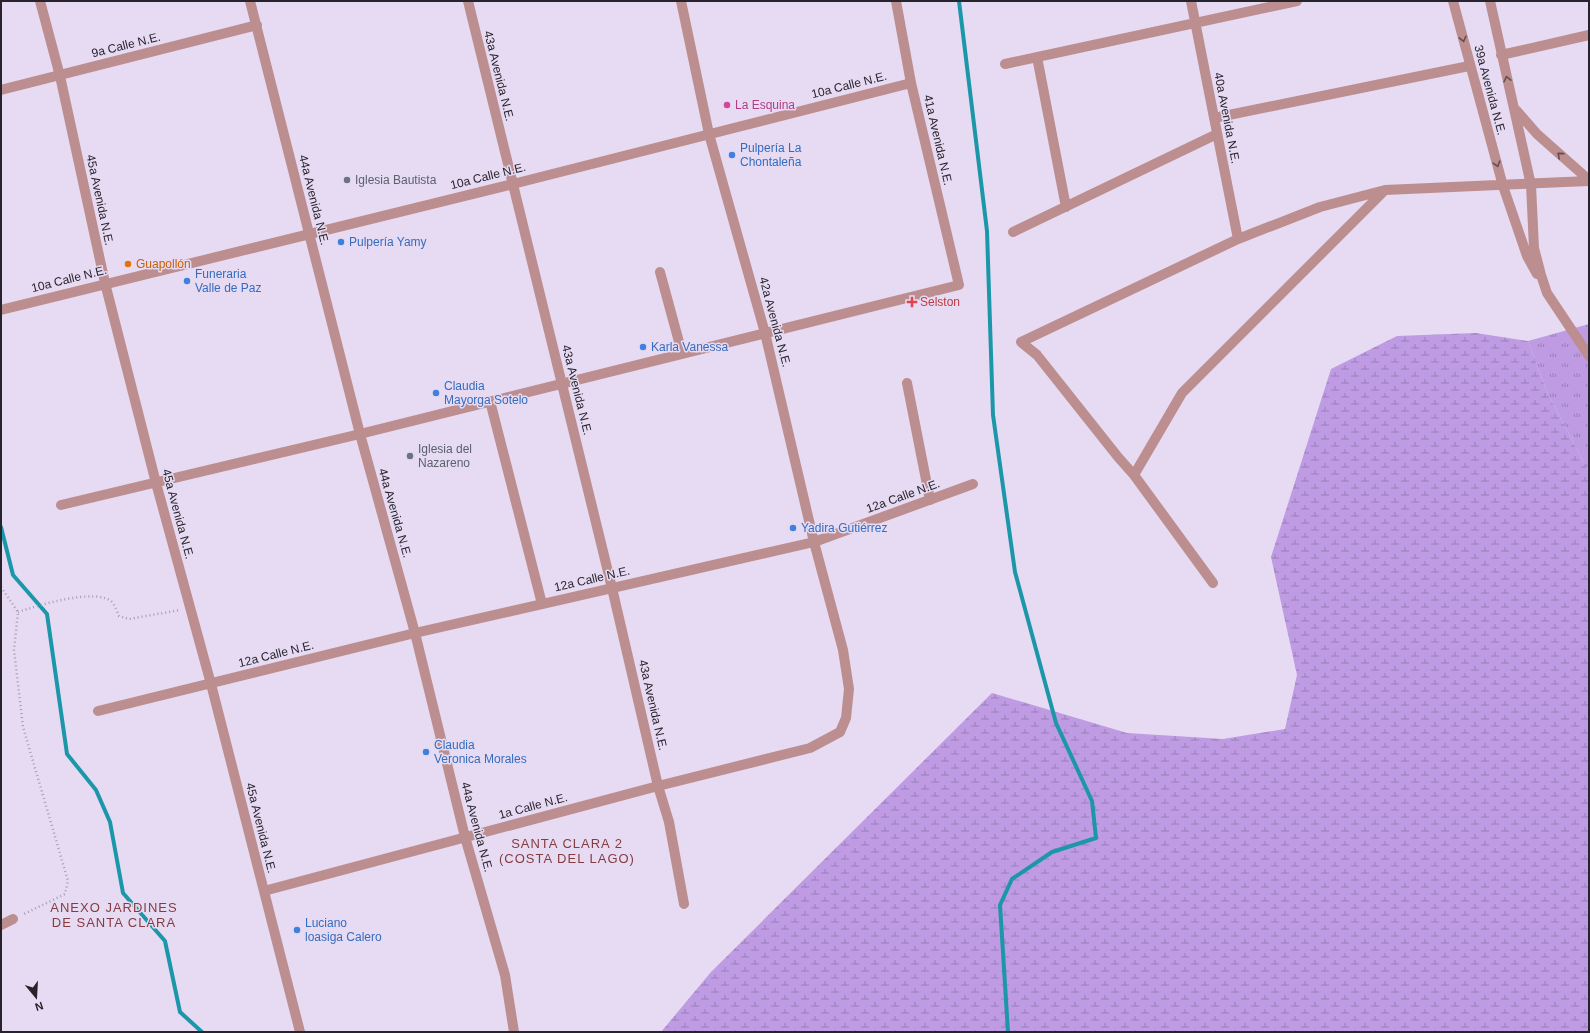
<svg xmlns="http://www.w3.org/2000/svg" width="1590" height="1033" viewBox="0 0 1590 1033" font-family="Helvetica,sans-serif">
<defs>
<pattern id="grass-tufts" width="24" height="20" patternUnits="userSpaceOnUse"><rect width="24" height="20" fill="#bf9be3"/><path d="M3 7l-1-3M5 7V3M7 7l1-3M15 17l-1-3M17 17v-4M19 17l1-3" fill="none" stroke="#9b7eb8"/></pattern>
<pattern id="wetland-marsh" width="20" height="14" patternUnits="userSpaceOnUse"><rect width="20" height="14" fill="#bf9be3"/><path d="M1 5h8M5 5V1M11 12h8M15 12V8" fill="none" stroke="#9b7eb8"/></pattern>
</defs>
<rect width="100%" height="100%" fill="#e6dbf2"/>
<path fill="url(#grass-tufts)" d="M 1589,324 L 1589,472 L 1548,394 L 1528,341 Z"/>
<path fill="url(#wetland-marsh)" d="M 1476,333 L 1528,341 L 1548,394 L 1589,472 L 1589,1032 L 661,1032 L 711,972 L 992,693 L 1127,733 L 1223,739 L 1285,729 L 1297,675 L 1271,557 L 1331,369 L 1397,336 Z"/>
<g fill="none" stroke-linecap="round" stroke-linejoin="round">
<path stroke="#1b97a9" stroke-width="4" d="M 959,1 L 987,231 L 993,415 L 1015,572 L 1056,723 L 1092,801 L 1096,838 L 1052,852 L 1012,879 L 1000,905 L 1008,1032
M 1,527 L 13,575 L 47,614 L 67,754 L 96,790 L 110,822 L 123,893 L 165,941 L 180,1012 L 202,1032"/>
<path stroke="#a69db0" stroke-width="2.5" stroke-dasharray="1 3" stroke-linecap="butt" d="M 1,587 L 18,612 L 14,650 L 23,727 L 68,881 L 65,894 L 22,915
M 18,612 C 37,606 96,587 112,602 C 115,605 117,612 119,616 L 129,619 L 180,610"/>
<path stroke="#bd8e8f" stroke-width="10" d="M 40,1 L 60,76 L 105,283 L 156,483 L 211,684 L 300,1032
M 250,1 L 360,434 L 415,633 L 465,837 L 505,975 L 514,1032
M 468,1 L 612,588 L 658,786 L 669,822 L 684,904
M 1191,1 L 1238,239
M 1453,1 L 1503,186 L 1527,256 L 1537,274
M 1490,1 L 1531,185 L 1534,248 L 1541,275 L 1547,293 L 1589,356
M 1501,55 L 1589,35
M 1037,57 L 1066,207
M 1005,64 L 1297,1
M 1,90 L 257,25
M 1516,110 L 1537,134 L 1589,180
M 1214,118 L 1469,66
M 1013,232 L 1217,134
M 660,272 L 682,353
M 1,310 L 513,184 L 911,83
M 907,383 L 930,500
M 490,401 L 542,604
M 1134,475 L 1182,393 L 1385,190
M 61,505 L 360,434 L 959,285 L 911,83 L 896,1
M 1213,583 L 1134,475 L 1118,457 L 1037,355 L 1021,342 L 1238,239 L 1320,207 L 1385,190 L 1589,181
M 98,711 L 415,633 L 814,542 L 973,484
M 264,891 L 658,786 L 810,748 L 840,732 L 846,718 L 849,689 L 843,650 L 814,542 L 765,333 L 709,134 L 681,1
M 1,925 L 13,919"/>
</g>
<defs><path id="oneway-chevron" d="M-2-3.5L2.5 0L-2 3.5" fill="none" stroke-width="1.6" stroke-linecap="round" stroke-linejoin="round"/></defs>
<g stroke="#634e54">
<use href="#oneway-chevron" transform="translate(1463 39) rotate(76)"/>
<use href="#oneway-chevron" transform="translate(1507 79) rotate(-103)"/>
<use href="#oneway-chevron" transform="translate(1560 155) rotate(-139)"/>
<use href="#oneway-chevron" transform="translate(1497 164) rotate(74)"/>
</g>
<circle fill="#d1479c" stroke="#e6dbf2" stroke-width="1.5" cx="727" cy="105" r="4"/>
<g fill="#3f7fe0" stroke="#e6dbf2" stroke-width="1.5">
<circle cx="732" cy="155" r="4"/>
<circle cx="341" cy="242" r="4"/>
<circle cx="187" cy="281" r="4"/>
<circle cx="643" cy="347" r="4"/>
<circle cx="436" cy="393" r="4"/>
<circle cx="793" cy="528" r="4"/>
<circle cx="426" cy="752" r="4"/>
<circle cx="297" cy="930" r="4"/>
</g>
<g fill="#6b7280" stroke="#e6dbf2" stroke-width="1.5">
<circle cx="347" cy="180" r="4"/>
<circle cx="410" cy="456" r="4"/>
</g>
<circle fill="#e8710a" stroke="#e6dbf2" stroke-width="1.5" cx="128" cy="264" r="4"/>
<path fill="#e0444e" stroke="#e6dbf2" stroke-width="1.5" d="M910 296h4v4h4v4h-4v4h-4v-4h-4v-4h4z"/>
<g text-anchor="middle" stroke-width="3" stroke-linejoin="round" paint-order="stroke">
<g font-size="12" fill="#27232c" stroke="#e6dbf2">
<text transform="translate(126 45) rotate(-14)" y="4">9a Calle N.E.</text>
<text transform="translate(499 76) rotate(76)" y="4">43a Avenida N.E.</text>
<text transform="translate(849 85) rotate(-14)" y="4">10a Calle N.E.</text>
<text transform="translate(1490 90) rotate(75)" y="4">39a Avenida N.E.</text>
<text transform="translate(1227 118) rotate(79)" y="4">40a Avenida N.E.</text>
<text transform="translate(938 140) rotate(77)" y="4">41a Avenida N.E.</text>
<text transform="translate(488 176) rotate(-14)" y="4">10a Calle N.E.</text>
<text transform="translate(100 200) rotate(78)" y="4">45a Avenida N.E.</text>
<text transform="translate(314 200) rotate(76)" y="4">44a Avenida N.E.</text>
<text transform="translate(69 279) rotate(-14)" y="4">10a Calle N.E.</text>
<text transform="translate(775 322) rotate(75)" y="4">42a Avenida N.E.</text>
<text transform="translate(577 390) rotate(76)" y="4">43a Avenida N.E.</text>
<text transform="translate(903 496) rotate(-20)" y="4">12a Calle N.E.</text>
<text transform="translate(395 513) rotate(74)" y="4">44a Avenida N.E.</text>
<text transform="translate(178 514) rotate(75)" y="4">45a Avenida N.E.</text>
<text transform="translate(592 579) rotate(-13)" y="4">12a Calle N.E.</text>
<text transform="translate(276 654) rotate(-14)" y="4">12a Calle N.E.</text>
<text transform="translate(653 705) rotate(77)" y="4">43a Avenida N.E.</text>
<text transform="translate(533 806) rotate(-15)" y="4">1a Calle N.E.</text>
<text transform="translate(477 827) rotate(75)" y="4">44a Avenida N.E.</text>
<text transform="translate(261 828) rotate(76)" y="4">45a Avenida N.E.</text>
</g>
<g font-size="12" fill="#b23c85" stroke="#e6dbf2" text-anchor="start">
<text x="735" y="109">La Esquina</text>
</g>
<g font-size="12" fill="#366cbe" stroke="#e6dbf2" text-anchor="start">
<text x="740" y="152">Pulpería La<tspan x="740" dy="14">Chontaleña</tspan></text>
<text x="349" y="246">Pulpería Yamy</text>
<text x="195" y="278">Funeraria<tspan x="195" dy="14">Valle de Paz</tspan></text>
<text x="651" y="351">Karla Vanessa</text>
<text x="444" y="390">Claudia<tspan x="444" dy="14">Mayorga Sotelo</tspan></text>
<text x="801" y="532">Yadira Gutiérrez</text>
<text x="434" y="749">Claudia<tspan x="434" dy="14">Veronica Morales</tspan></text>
<text x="305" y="927">Luciano<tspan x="305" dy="14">loasiga Calero</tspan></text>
</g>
<g font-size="12" fill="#5b616d" stroke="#e6dbf2" text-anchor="start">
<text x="355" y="184">Iglesia Bautista</text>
<text x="418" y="453">Iglesia del<tspan x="418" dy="14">Nazareno</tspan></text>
</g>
<g font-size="12" fill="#c56008" stroke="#e6dbf2" text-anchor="start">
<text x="136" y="268">Guapollón</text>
</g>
<g font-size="12" fill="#be3a42" stroke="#e6dbf2" text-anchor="start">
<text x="920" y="306">Selston</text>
</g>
<g font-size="13" letter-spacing="1" fill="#853c40" stroke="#e6dbf2">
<text x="567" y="848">SANTA CLARA 2<tspan x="567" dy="15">(COSTA DEL LAGO)</tspan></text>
<text x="114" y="912">ANEXO JARDINES<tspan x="114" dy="15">DE SANTA CLARA</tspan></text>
</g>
</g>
<rect width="1590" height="1033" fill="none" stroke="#27232c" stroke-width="4"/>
<g transform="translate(36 997) rotate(162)" stroke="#e6dbf2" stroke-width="3" paint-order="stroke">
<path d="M0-3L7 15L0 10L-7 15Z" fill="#27232c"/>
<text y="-6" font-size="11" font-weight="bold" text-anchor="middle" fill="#27232c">N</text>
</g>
</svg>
